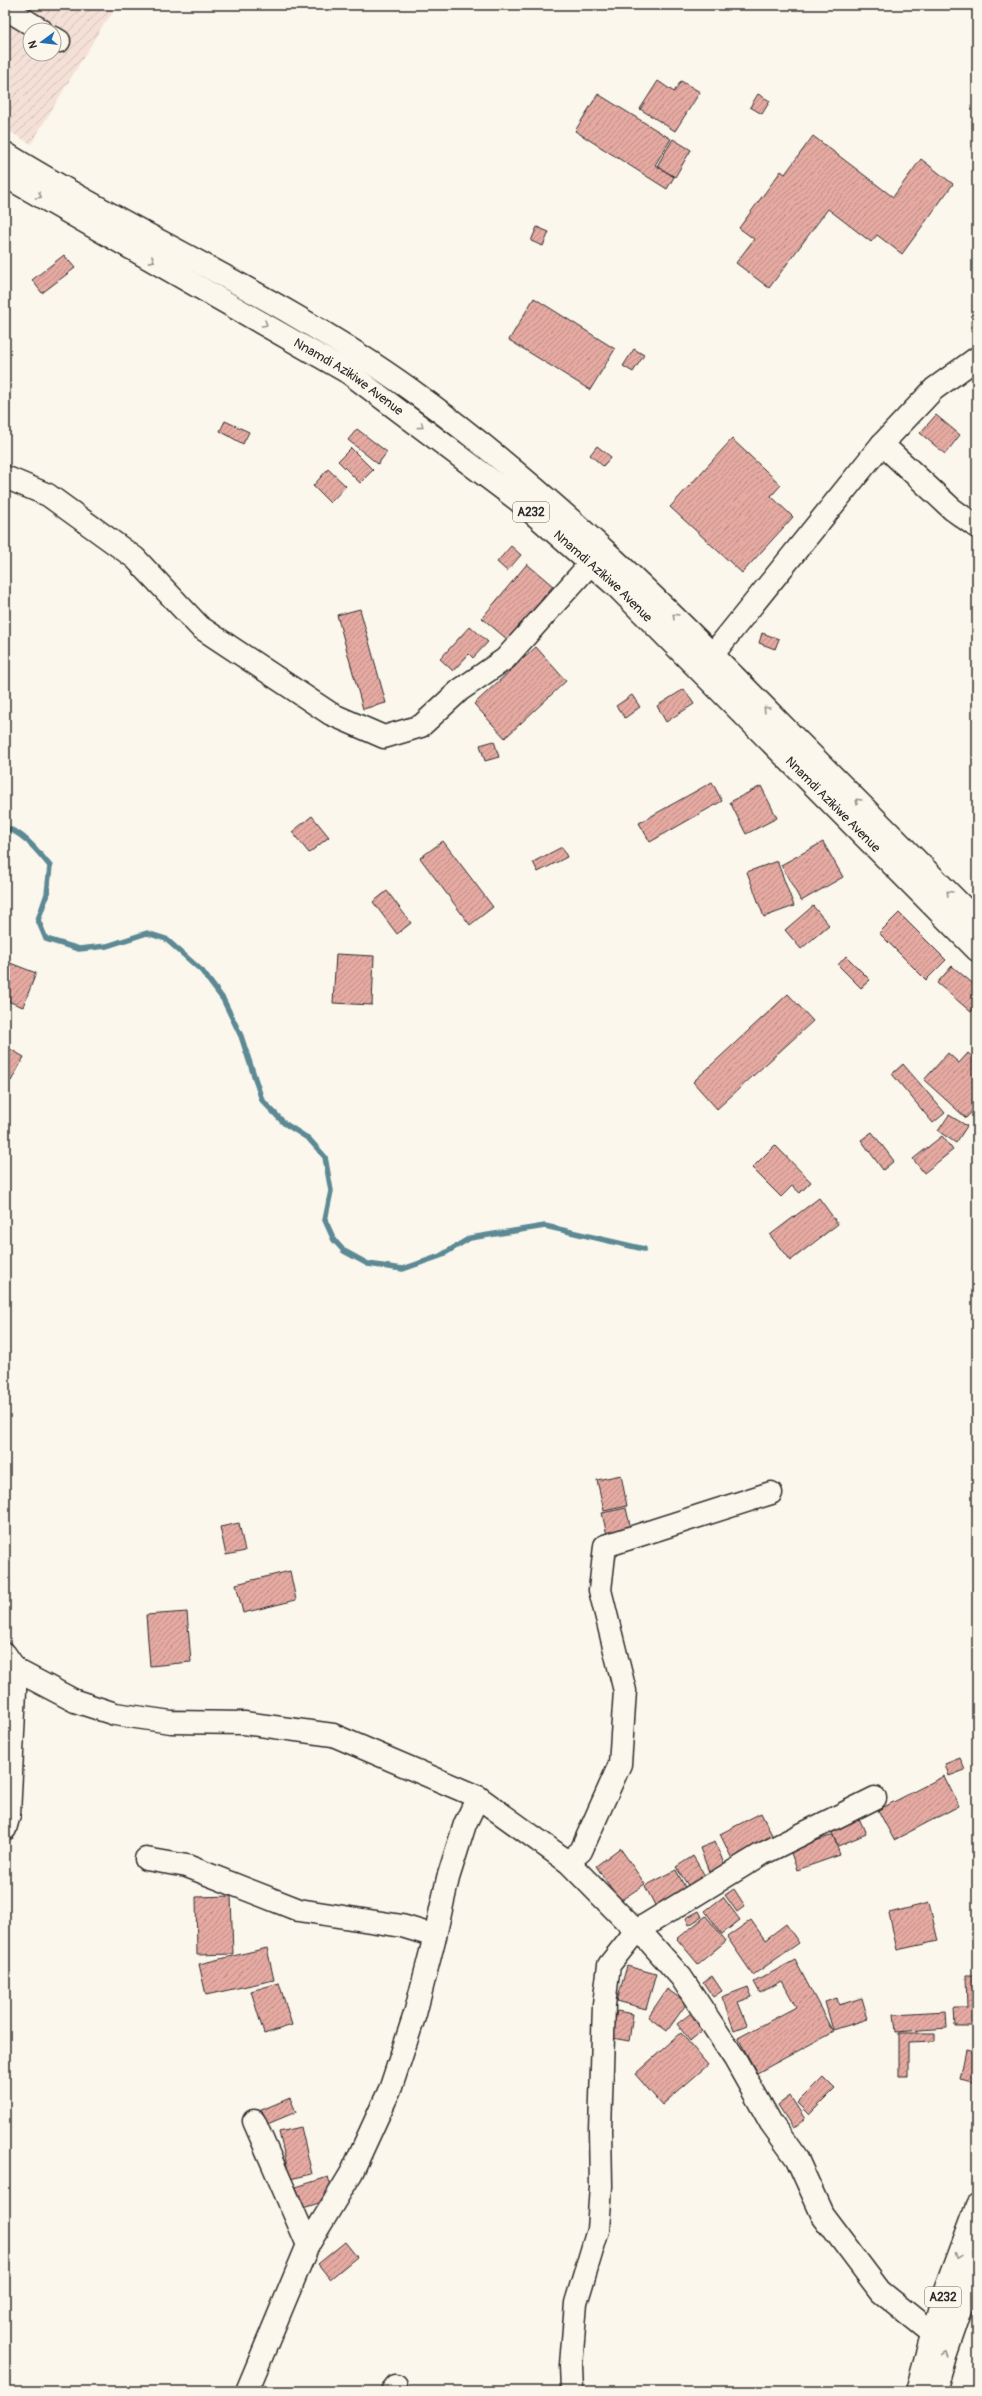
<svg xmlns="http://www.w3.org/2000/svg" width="982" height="2396" font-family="Pangolin,sans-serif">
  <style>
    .industrial { fill: url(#industrial-furrows); fill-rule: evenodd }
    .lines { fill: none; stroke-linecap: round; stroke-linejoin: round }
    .stream { stroke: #5b8994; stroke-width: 5.5 }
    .building { fill: url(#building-hatch); stroke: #2b2b2b }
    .minor-casing { stroke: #2b2b2b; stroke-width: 25 }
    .major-casing { stroke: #2b2b2b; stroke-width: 25 }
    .minor { stroke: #fbf7ec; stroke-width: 22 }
    .major { stroke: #fbf7ec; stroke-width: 22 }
    .oneway { stroke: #93918c }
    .labels { text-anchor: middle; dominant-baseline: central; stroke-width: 3; stroke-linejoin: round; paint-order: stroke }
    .shield { fill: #fbf7ec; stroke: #696865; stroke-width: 1 }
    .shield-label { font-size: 12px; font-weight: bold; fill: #2b2b2b }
    .street-label { font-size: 13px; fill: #2b2b2b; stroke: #fbf7ec }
  </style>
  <defs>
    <pattern id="industrial-furrows" width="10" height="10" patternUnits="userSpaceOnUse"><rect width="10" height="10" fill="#f4e0d6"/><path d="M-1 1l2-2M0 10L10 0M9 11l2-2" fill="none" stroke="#d1c0b8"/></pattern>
    <pattern id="building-hatch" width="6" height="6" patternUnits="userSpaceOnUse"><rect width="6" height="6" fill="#e5aaa2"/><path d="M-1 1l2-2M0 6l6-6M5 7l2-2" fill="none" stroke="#ba8b84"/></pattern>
  </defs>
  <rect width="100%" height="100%" fill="#fbf7ec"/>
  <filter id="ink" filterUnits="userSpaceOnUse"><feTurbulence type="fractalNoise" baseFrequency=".025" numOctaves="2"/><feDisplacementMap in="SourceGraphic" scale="8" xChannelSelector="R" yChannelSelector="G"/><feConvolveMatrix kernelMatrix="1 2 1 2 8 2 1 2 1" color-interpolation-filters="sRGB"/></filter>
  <g filter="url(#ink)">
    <path class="industrial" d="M5 5H119L103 25 31 144 5 129ZM30 30H54V54H30Z"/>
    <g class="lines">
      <path class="stream" d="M5 828C24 832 39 853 50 866L47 894 38 920 46 939 79 949 107 946 147 933 166 939 202 971 223 999 241 1036 262 1100 284 1123 309 1139 325 1157 331 1191 325 1220 334 1240 344 1251 368 1264 403 1269 440 1256 470 1238 545 1226 644 1249"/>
    </g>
    <g class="building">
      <path d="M658 81 674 92 681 81 700 92 675 131 640 109Z"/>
      <path d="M598 94 671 139 655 165 674 177 667 189 575 131Z"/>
      <path d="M758 94 770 101 762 114 750 107Z"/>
      <path d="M813 136 893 197 921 159 953 184 902 254 877 235 871 242 828 209 769 288 736 263 754 239 739 228 781 171 785 174Z"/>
      <path d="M673 139 691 150 675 177 657 166Z"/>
      <path d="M537 227 549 232 543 246 531 241Z"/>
      <path d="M64 255 75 268 42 293 32 280Z"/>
      <path d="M534 298 615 349 590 390 509 340Z"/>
      <path d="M634 349 644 355 633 372 623 366Z"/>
      <path d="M936 415 960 435 945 454 920 433Z"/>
      <path d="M225 421 249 432 243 444 220 431Z"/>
      <path d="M357 429 387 452 378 464 348 440Z"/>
      <path d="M732 439 781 485 771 496 793 517 742 573 670 507Z"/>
      <path d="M597 446 611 457 603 466 590 455Z"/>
      <path d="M351 448 373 470 360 483 338 461Z"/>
      <path d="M328 469 346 486 330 503 313 486Z"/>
      <path d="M511 546 521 555 507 571 497 562Z"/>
      <path d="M527 564 553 586 508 640 482 618Z"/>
      <path d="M360 609 386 703 363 709 337 615Z"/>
      <path d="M470 626 488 642 473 658 469 654 453 671 440 659Z"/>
      <path d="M762 633 779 639 775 649 759 643Z"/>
      <path d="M536 647 566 681 505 738 474 704Z"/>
      <path d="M684 689 694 704 666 722 657 706Z"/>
      <path d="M632 695 640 707 625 718 616 706Z"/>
      <path d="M494 741 499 757 485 761 480 745Z"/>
      <path d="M712 782 722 801 650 842 639 823Z"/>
      <path d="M761 786 777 818 746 834 730 802Z"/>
      <path d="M312 816 329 837 309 853 292 832Z"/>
      <path d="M443 841 493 907 470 925 420 858Z"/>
      <path d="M823 842 843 877 801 901 781 865Z"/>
      <path d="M562 847 567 857 538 872 533 862Z"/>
      <path d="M777 861 794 906 764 917 747 872Z"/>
      <path d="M387 891 411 923 397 934 373 902Z"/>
      <path d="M813 906 829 925 801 949 785 930Z"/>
      <path d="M899 913 946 960 926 980 879 933Z"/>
      <path d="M336 954 374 956 372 1005 333 1003Z"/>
      <path d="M846 956 870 980 861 988 838 965Z"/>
      <path d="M5 961 36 973 23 1007 5 1000Z"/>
      <path d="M952 966 977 987V1004L971 1012 937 983Z"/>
      <path d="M788 994 813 1021 717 1109 693 1082Z"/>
      <path d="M5 1046 24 1057 11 1081 5 1077Z"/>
      <path d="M948 1053 959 1063 968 1053 977 1061 975 1072 977 1074V1106L966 1118 924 1080Z"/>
      <path d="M903 1064 945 1113 933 1123 892 1074Z"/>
      <path d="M949 1115 967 1126 956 1143 938 1131Z"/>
      <path d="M872 1132 894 1161 883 1170 861 1140Z"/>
      <path d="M942 1136 953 1150 924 1173 913 1159Z"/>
      <path d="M775 1145 811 1182 800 1193 792 1186 781 1197 752 1168Z"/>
      <path d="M819 1198 838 1224 790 1261 770 1235Z"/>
      <path d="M621 1475 627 1506 604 1511 597 1480Z"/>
      <path d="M626 1508 631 1530 607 1535 602 1513Z"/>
      <path d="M239 1523 245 1551 226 1555 220 1527Z"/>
      <path d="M290 1571 296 1600 243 1613 236 1584Z"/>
      <path d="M187 1612 191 1662 150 1666 146 1615Z"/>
      <path d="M960 1758 965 1770 949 1776 945 1764Z"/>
      <path d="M944 1776 959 1806 894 1840 878 1810Z"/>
      <path d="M761 1813 773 1837 732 1859 720 1834Z"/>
      <path d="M859 1818 866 1834 838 1846 831 1831Z"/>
      <path d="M833 1835 840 1855 797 1870 790 1850Z"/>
      <path d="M715 1842 725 1866 709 1872 700 1848Z"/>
      <path d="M620 1848 645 1884 620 1901 596 1866Z"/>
      <path d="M693 1856 707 1879 691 1890 676 1867Z"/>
      <path d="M676 1870 689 1895 658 1911 645 1886Z"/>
      <path d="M734 1889 745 1906 737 1912 725 1895Z"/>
      <path d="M231 1896 233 1954 197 1955 196 1897Z"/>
      <path d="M723 1897 740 1920 722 1934 705 1911Z"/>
      <path d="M929 1903 938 1941 897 1950 889 1913Z"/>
      <path d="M699 1911 702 1917 689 1925 686 1918Z"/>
      <path d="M706 1916 726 1941 698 1964 677 1939Z"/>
      <path d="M751 1920 765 1940 786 1924 799 1943 753 1975 727 1937Z"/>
      <path d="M267 1948 274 1980 206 1995 199 1964Z"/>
      <path d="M795 1960 833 2032 757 2073 738 2038 796 2007 782 1981 760 1993 754 1982Z"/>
      <path d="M627 1966 656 1974 646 2009 617 2001Z"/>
      <path d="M966 1975H977V2026H955L954 2008H967Z"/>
      <path d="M712 1976 722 1991 713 1997 703 1982Z"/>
      <path d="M279 1983 292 2025 264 2034 251 1991Z"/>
      <path d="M748 1987 752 1997 738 2002 747 2025 734 2030 722 1997Z"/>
      <path d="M667 1989 687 2003 667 2031 648 2017Z"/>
      <path d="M837 1998 839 2005 862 1998 868 2019 833 2030 825 2002Z"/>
      <path d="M617 2011 633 2014 629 2041 612 2038Z"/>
      <path d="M946 2011 947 2028 896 2032 894 2014Z"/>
      <path d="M691 2013 704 2029 690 2041 677 2024Z"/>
      <path d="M681 2033 708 2065 662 2105 635 2074Z"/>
      <path d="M899 2033H935V2041L908 2042V2076H899Z"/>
      <path d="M966 2050 977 2053V2083L960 2079Z"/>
      <path d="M823 2077 835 2089 809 2115 797 2103Z"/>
      <path d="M790 2096 805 2119 793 2128 778 2105Z"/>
      <path d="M290 2098 296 2112 265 2125 259 2111Z"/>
      <path d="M301 2127 312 2174 290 2179 279 2132Z"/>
      <path d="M328 2177 335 2198 303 2208 296 2187Z"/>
      <path d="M345 2242 357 2257 330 2279 318 2264Z"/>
    </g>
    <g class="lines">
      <g class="minor-casing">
        <g id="minor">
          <path d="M5 8 41 30"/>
          <path d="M54 38 59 41"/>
          <path d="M882 444 952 509 977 527"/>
          <path d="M5 477 48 495 135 558 200 627 331 714 384 737 421 726 460 690 505 659 591 563"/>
          <path d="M713 654 882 444 934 389 977 358"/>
          <path d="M5 1654 16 1670 9 1815 5 1829"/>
          <path d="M16 1670 75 1701 115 1714 171 1722 244 1723 333 1735 478 1797 568 1862 636 1931 648 1940 681 1977 735 2059 771 2123 797 2159 822 2214 880 2291 932 2333"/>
          <path d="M146 1859 187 1866 299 1910 402 1926 435 1936"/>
          <path d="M568 1862 581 1851 620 1764 625 1691 600 1590 605 1546 771 1493"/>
          <path d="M254 2121 308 2245"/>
          <path d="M247 2391 308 2245 352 2172 391 2087 415 2014 435 1936 448 1878 465 1824 478 1797"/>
          <path d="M392 2391 396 2386"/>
          <path d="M572 2391 571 2365 576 2303 598 2230 601 2186 600 2130 604 2005 609 1965 636 1931 762 1854 875 1798"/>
        </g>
      </g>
      <g class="major-casing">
        <g id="major">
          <path d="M5 153C138 236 283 298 411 390 549 490 668 608 787 730 850 794 914 857 977 921"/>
          <path id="s1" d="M5 176 349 373 519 501 617 587 977 950"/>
          <path d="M917 2391 941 2303 977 2206"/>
          <path d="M935 2391 945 2356 977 2263"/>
        </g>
      </g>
      <use href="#minor" class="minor"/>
      <use href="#major" class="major"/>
    </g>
    <defs><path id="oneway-chevron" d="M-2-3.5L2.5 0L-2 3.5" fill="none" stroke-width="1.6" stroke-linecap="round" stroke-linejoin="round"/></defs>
    <g class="oneway">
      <use href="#oneway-chevron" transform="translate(39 196) rotate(30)"/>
      <use href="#oneway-chevron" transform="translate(152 260) rotate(29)"/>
      <use href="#oneway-chevron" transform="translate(265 324) rotate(30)"/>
      <use href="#oneway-chevron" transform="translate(421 426) rotate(37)"/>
      <use href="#oneway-chevron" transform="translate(675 616) rotate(-135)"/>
      <use href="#oneway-chevron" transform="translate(766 709) rotate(-134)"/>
      <use href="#oneway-chevron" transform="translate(858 801) rotate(-135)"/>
      <use href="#oneway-chevron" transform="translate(949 893) rotate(-135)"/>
      <use href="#oneway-chevron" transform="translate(958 2256) rotate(111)"/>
      <use href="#oneway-chevron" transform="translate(946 2353) rotate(-73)"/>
    </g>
  </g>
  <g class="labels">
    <g class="shield">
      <rect x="513" y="502" width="36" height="20" rx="3"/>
      <rect x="925" y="2287" width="36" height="20" rx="3"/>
    </g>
    <g class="shield-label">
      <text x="531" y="512">A232</text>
      <text x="943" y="2297">A232</text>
    </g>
    <g class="street-label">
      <text stroke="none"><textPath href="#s1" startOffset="398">Nnamdi Azikiwe Avenue</textPath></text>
      <text stroke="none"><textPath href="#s1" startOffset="722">Nnamdi Azikiwe Avenue</textPath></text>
      <text stroke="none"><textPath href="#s1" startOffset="1046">Nnamdi Azikiwe Avenue</textPath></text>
    </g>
  </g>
  <rect width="982" height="2396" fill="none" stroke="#fbf7ec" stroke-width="20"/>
  <rect x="10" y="10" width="962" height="2376" fill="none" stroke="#2b2b2b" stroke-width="1.5" filter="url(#ink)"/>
  <g transform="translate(42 42) rotate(255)"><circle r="19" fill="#fbf7ec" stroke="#a8a59f"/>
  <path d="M0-3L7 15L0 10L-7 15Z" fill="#1f6fb2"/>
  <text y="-6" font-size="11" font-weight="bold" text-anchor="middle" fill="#2b2b2b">N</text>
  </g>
</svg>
